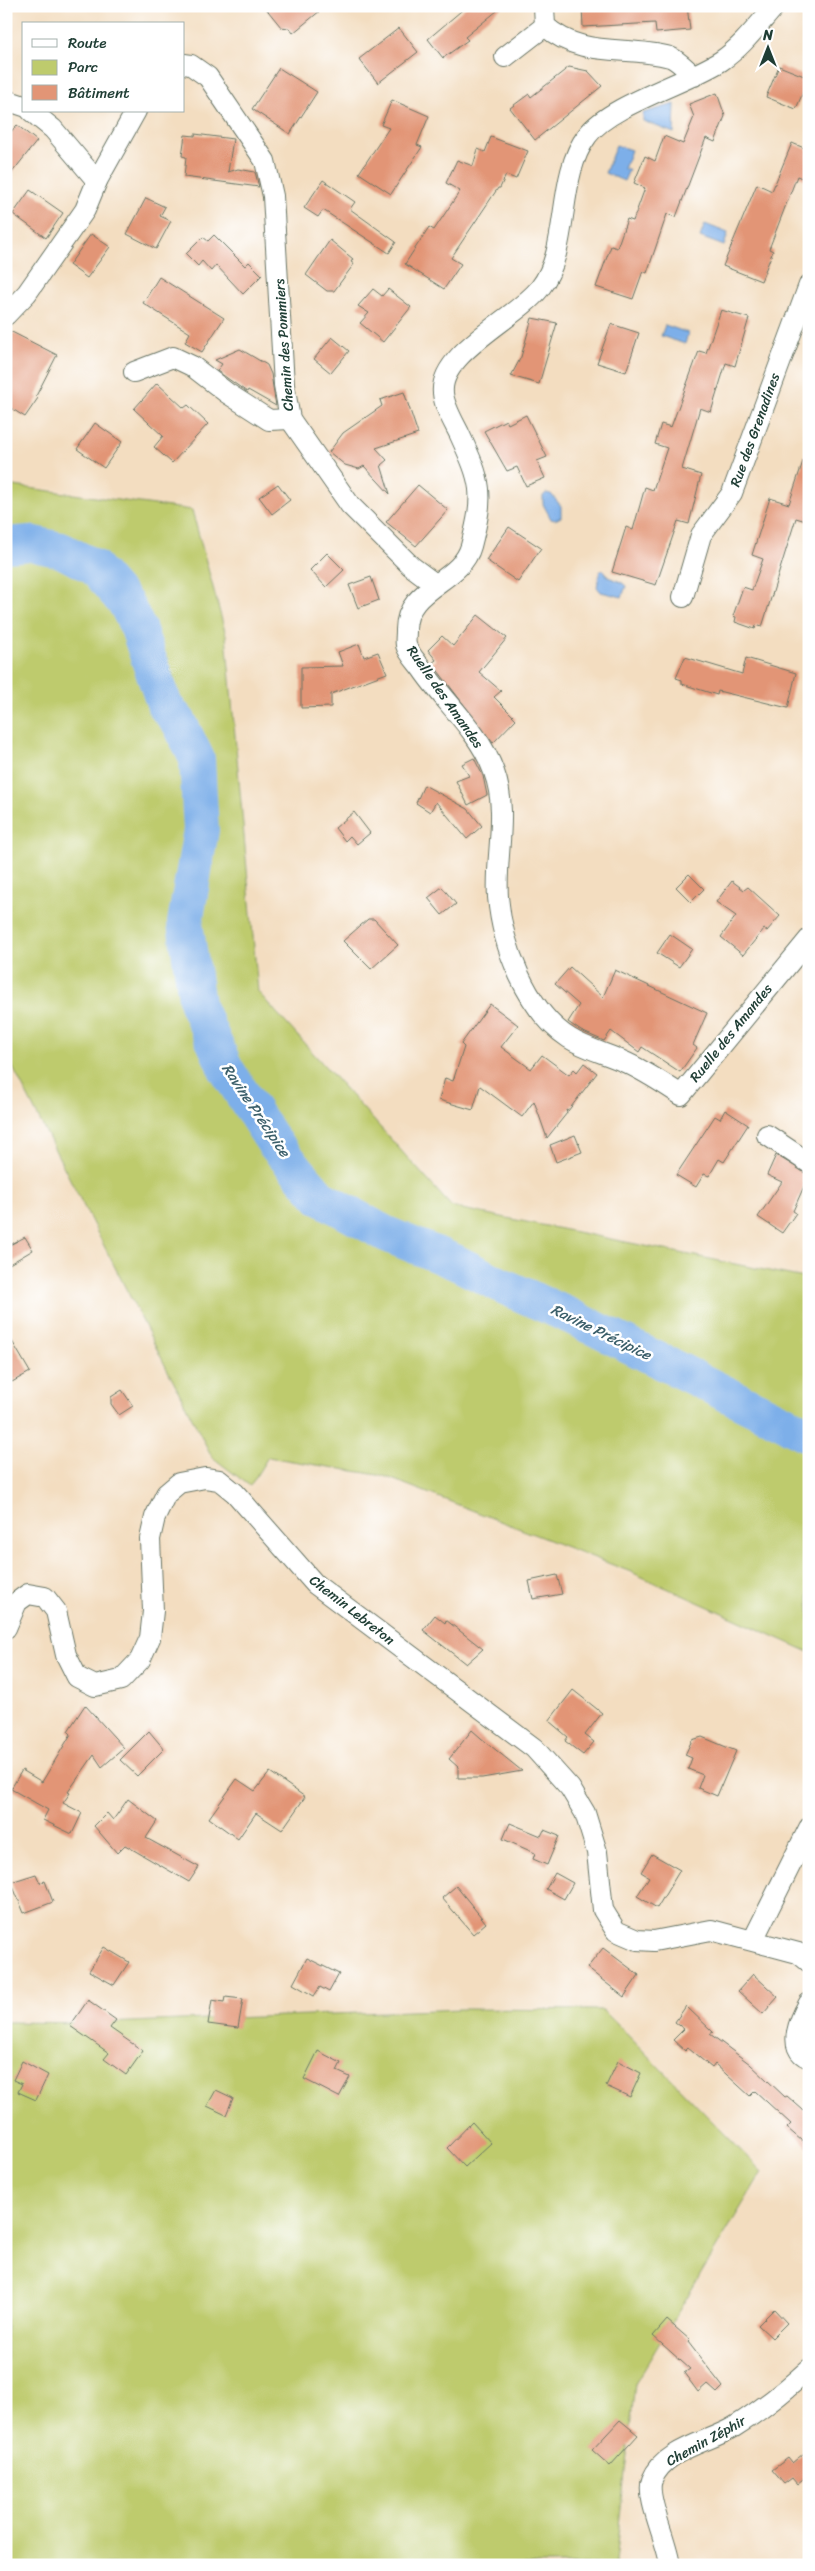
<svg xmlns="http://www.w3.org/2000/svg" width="815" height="2571" font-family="Sriracha,sans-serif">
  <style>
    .green { fill: #becb6d; stroke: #6e8450 }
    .water { fill: #7dafe9; stroke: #4e768e }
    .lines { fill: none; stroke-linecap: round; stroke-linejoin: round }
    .river { stroke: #7dafe9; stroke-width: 36 }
    .building { fill: #e29576 }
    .minor-casing { stroke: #697565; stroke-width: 22 }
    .minor { stroke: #fff; stroke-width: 20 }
    .labels { text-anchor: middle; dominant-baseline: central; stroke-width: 5; stroke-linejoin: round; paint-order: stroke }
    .street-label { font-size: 14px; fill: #1f3d34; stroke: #fff }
    .water-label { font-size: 15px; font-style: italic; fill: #3b5f6a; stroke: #fff }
  </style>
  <rect width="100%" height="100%" fill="#fff"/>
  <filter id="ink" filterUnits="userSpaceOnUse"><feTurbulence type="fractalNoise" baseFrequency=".02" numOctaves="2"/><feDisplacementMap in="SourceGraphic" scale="10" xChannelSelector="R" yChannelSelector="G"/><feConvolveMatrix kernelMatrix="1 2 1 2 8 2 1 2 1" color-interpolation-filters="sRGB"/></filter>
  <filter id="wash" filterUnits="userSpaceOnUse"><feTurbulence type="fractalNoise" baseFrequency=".0096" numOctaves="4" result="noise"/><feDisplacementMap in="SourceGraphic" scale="20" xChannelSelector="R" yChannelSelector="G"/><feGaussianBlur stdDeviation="1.12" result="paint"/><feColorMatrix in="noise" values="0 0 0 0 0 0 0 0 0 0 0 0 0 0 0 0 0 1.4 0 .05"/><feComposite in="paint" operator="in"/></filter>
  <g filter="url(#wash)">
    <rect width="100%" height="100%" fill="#f3ddc0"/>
    <g class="green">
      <path d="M6 485 192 510 226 635 258 992 452 1207 809 1279V1652L631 1572 384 1476 268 1457 250 1486 212 1457 6 1054Z"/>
      <path d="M461 2009 603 2010 762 2172 635 2384 615 2562 617 2565H6V2022L105 2023Z"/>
    </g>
    <g class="water">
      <path d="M675 104 674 133 643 121V113Z"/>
      <path d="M616 145 631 150 624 169 629 170 624 181 605 173Z"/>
      <path d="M705 224 728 233 724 246 700 237Z"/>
      <path d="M665 325 688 333 685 344 661 336Z"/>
      <path d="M546 493 551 494 561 506V517L555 520 551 519 543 504V496Z"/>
      <path d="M604 570 608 577 621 582 626 586 622 597 601 592 597 587 600 571Z"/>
    </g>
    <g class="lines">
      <path class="river" d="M6 545 30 543 61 550 94 567 126 604 138 628 165 706 179 722 197 759 201 830 185 923 197 1004 226 1069 274 1143 321 1198 386 1234 455 1262 503 1286 570 1316 809 1435"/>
    </g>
    <g id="blocks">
      <g class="building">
        <path d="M264 6H326L293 33 289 28 281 27Z"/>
        <path d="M467 6H503L465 37 468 40 443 58 428 39Z"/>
        <path d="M582 6H687L690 30 656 33 655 23 583 27Z"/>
        <path d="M399 28 418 52 378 83 359 59Z"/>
        <path d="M779 66 809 78 796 109 766 97Z"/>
        <path d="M569 67 588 71 602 86 535 140 510 108 529 94 531 97Z"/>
        <path d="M279 68 317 92 290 134 252 109Z"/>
        <path d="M717 93 725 116 715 142 706 138 676 217 667 214 647 273 643 271 633 299 596 287 611 246 617 248 627 219 633 221 645 188 634 183 645 156 655 161 664 136 683 144 694 117 689 104Z"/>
        <path d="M392 100 429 116 417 145 422 147 391 194 359 173 389 128 381 125Z"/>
        <path d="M17 125 37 141 6 180V137Z"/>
        <path d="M195 134 233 139 228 172 238 169 255 172 259 187 184 177 186 157 182 156 185 135 195 136Z"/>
        <path d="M491 137 528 151 516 179 506 175 500 188H498L451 258 461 264 444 289 405 264 429 227 434 230 460 191 446 183 457 160 473 166 478 149 485 152Z"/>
        <path d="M792 143 809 150V181L797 176 769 249 773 251 761 281 723 266 757 184 772 191Z"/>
        <path d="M323 180 355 202 350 209 396 242 389 253 323 210 318 217 304 208Z"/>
        <path d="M30 190 63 213 46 238 13 214Z"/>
        <path d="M146 198 165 207 160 216 171 221 156 249 127 234Z"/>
        <path d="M91 234 110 247 87 278 69 265Z"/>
        <path d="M214 235 245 266 249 262 262 275 243 294 216 265 211 271 202 261 198 266 186 254 203 237 208 241Z"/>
        <path d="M330 240 353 259 351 262 354 264 334 291H327L306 275Z"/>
        <path d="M159 277 224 318 202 352 185 342 190 333 143 303Z"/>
        <path d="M373 289 382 296 388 289 411 307 383 342 360 323 369 313 358 306Z"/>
        <path d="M721 310 749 318 735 366 726 363 711 412 700 408 682 469 701 475 689 524 678 521 656 585 612 572 626 527 633 530 645 487 653 490 667 448 655 444 661 424 671 427 699 351 706 353Z"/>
        <path d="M532 318 557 323 539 384 511 376 521 357Z"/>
        <path d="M611 324 639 333 626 372 597 363Z"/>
        <path d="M6 329 57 355 36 396 38 398 25 417 6 405Z"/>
        <path d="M332 337 349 351 331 373 314 359Z"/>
        <path d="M240 349 267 365 271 374 276 406 248 390 247 392 217 371 222 364 215 360Z"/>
        <path d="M157 383 184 408 188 405 208 424 172 463 154 447 163 436 134 409Z"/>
        <path d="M404 392 418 434 376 448 387 460 381 465 390 494 364 466 359 469 345 465 329 452 343 433 382 406 380 400Z"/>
        <path d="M526 415 547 457 537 461 545 478 526 486 517 467 507 471 484 431 506 420 508 424Z"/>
        <path d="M95 423 122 442 104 468 77 449Z"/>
        <path d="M806 452 809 453V522L796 518 762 627 756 625 755 629 735 622 736 617 733 616 743 587 752 590 763 559 752 555 770 498 789 504Z"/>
        <path d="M278 484 290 500 272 514 259 497Z"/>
        <path d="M418 485 448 510 416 546 386 522Z"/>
        <path d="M509 527 541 548 518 582 486 560Z"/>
        <path d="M327 553 344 570 326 587 310 570Z"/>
        <path d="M371 577 379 600 358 608 349 585Z"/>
        <path d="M478 615 507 638 479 672 501 691 494 697 516 719 493 743 432 663 436 660 428 650 442 636 453 646Z"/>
        <path d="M359 644 364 657 378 652 387 673 331 694V707L301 708V667L343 666 338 652Z"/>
        <path d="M685 657 742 674 746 658 796 673 788 708 718 691 717 695 682 684V680L676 678Z"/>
        <path d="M474 758 483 776 487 795 468 805 456 781 469 776 462 764Z"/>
        <path d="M424 785 468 809 482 826 467 839 436 802 430 812 416 803Z"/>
        <path d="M354 812 370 833 357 844 350 836 345 841 335 828Z"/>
        <path d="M689 874 704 889 691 902 676 887Z"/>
        <path d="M732 881 744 890 748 887 780 916 767 931 764 929 743 955 721 937 736 916 716 902Z"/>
        <path d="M442 887 456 904 442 915 428 898Z"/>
        <path d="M368 919H374L398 945 371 969 343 941Z"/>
        <path d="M670 934 692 949 679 967 657 953Z"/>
        <path d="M570 967 603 997 615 970 707 1013 693 1045 697 1048 680 1072 642 1047 639 1052 611 1031 604 1041 581 1031 568 1022 579 1005 555 984Z"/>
        <path d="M490 1004 518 1025 501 1047 531 1069 542 1055 569 1075 574 1069 577 1072 584 1063 597 1073 568 1111 566 1110 567 1113 547 1138 534 1101 522 1117 480 1086 473 1110 439 1100 445 1078 453 1081 464 1047 461 1044Z"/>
        <path d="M725 1110 748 1125 724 1162 719 1159 709 1176 704 1174 696 1187 676 1175 715 1116 720 1119Z"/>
        <path d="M575 1135 582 1152 556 1162 550 1145Z"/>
        <path d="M776 1155 809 1175 793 1211 796 1213 782 1233 758 1217 782 1182 767 1175Z"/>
        <path d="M25 1237 33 1250 6 1266V1247Z"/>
        <path d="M6 1331 30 1372 12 1382 6 1373Z"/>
        <path d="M122 1390 133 1406 119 1415 111 1404V1397Z"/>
        <path d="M557 1575 562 1594 533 1599 529 1581Z"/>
        <path d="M435 1615 445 1623 446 1620 483 1649 466 1664 423 1630Z"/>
        <path d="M573 1690 602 1713 585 1735 594 1742 583 1755 565 1741 568 1737 549 1721Z"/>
        <path d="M85 1705 124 1748 102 1767 94 1755 68 1792 70 1793 63 1803 82 1813 72 1834 43 1820 48 1810 11 1789 22 1770 42 1782 71 1734 68 1731Z"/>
        <path d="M472 1730 481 1738 522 1771 482 1778H458V1767L449 1759Z"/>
        <path d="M149 1731 164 1749 137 1776 120 1760Z"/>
        <path d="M702 1737 736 1751 717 1796 698 1788 703 1775 688 1769 692 1758 685 1755 692 1740Z"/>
        <path d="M270 1772 305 1797 282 1830 256 1813 238 1839 209 1818 237 1779 255 1791Z"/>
        <path d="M128 1799 157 1821 146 1838 199 1867 189 1882 125 1845 117 1853 94 1826 107 1813 113 1820Z"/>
        <path d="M510 1823 541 1836 544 1830 559 1836 547 1865 533 1859 535 1853 503 1839Z"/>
        <path d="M652 1854 680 1870 657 1908 637 1896 649 1877 641 1872Z"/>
        <path d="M555 1873 573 1883 564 1899 546 1889Z"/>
        <path d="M36 1874 40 1883 45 1881 53 1902 24 1913 11 1882Z"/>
        <path d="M456 1886 486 1923 473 1934 442 1898Z"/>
        <path d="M104 1947 129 1962 114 1985 89 1971Z"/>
        <path d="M603 1948 639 1975 624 1997 587 1968Z"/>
        <path d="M307 1958 339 1974 329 1992 320 1987 314 1996 293 1984Z"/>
        <path d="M753 1974 778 1997 763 2014 738 1991Z"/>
        <path d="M225 1997 243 1999 238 2028 208 2024 212 2000 224 2002Z"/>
        <path d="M88 2000 116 2020 110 2028 143 2051 126 2075 104 2059 109 2053 70 2026Z"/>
        <path d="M686 2006 713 2032 710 2034 750 2064 785 2097 787 2096 803 2110 809 2104V2147L787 2128 791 2124 755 2091 750 2096 715 2064 712 2068 688 2048 685 2051 673 2040 684 2029 675 2022Z"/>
        <path d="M318 2051 341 2063 337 2071 350 2077 339 2097 304 2079Z"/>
        <path d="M22 2061 48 2075 36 2100 18 2092 22 2084 13 2080Z"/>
        <path d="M618 2061 641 2073 630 2097 606 2086Z"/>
        <path d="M216 2090 233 2098 226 2115 207 2106Z"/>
        <path d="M472 2122 491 2143 465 2167 447 2148Z"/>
        <path d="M774 2309 787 2323 772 2338 758 2325Z"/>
        <path d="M667 2320 690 2340 688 2342 723 2387 717 2393 707 2384 698 2392 684 2373 690 2369 653 2336Z"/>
        <path d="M620 2420 638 2435 610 2466 592 2450Z"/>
        <path d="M809 2449V2474L797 2484 792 2478 784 2484 772 2470 788 2458 792 2463Z"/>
      </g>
    </g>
  </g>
  <g filter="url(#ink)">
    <use href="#blocks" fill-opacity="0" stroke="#697565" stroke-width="1"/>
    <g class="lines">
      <g class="minor-casing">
        <g id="minor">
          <path d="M544 6 545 26C582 59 626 45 670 57 678 60 687 70 694 76"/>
          <path d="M775 6C758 25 742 47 721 61 685 84 609 105 587 136 556 177 571 249 540 288 517 318 439 353 443 393 444 406 453 421 459 433 482 483 485 492 471 546 461 583 405 587 406 631 406 636 405 641 406 645 408 653 417 662 422 669 445 703 480 732 494 772 509 812 495 856 498 897 502 945 527 1011 569 1038 586 1049 608 1054 627 1063 646 1072 663 1083 681 1095L809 939"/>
          <path d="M505 57 545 26"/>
          <path d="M184 64 191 65 208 77 265 161 273 196 284 385 290 419 350 505 411 566 435 584"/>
          <path d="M6 100 24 106"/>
          <path d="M31 111 53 129 97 181"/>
          <path d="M6 315 27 293 85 210 97 181 136 111"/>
          <path d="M134 372 173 357 192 366 227 393 269 420 290 419"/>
          <path d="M683 597 701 535 732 493 809 285"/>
          <path d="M767 1135 809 1163"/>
          <path d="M6 1628 17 1602 28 1594 45 1597 56 1611 66 1655 77 1677 95 1686 121 1680 140 1660 150 1638 153 1611 150 1539 155 1517 166 1494 179 1483 205 1478 219 1480 235 1493 315 1584 534 1748 570 1788 585 1813 597 1852 603 1910 616 1931 637 1940 654 1941 711 1930 798 1953 809 1962"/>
          <path d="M753 1940 809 1828"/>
          <path d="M809 2003C801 2017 785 2049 809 2058"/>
          <path d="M670 2565C668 2543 645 2497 652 2480 664 2449 709 2442 734 2427 762 2410 785 2391 809 2369"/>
        </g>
      </g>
      <use href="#minor" class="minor"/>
    </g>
  </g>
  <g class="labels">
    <g class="street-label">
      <text transform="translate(284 345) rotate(-94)">Chemin des Pommiers</text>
      <text transform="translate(755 430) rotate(-70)">Rue des Grenadines</text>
      <text transform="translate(445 697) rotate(55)">Ruelle des Amandes</text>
      <text transform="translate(731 1033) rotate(-51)">Ruelle des Amandes</text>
      <text transform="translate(352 1610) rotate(38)">Chemin Lebreton</text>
      <text transform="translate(706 2441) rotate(-29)">Chemin Zéphir</text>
    </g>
    <g class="water-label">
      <text transform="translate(256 1110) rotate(56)">Ravine Précipice</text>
      <text transform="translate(601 1332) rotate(26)">Ravine Précipice</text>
    </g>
  </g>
  <rect width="815" height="2571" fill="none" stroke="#fff" stroke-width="25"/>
  <rect x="22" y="22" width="162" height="90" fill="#ffffff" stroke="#a5b1ae"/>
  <rect x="32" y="39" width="25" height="8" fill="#ffffff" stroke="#a5b1ae"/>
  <text x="68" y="48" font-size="15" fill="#1f3d34">Route</text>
  <rect x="32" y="60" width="25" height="15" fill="#becb6d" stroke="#a5b1ae"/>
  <text x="68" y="72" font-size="15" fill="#1f3d34">Parc</text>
  <rect x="32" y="85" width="25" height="15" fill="#e29576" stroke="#a5b1ae"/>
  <text x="68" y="98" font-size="15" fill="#1f3d34">Bâtiment</text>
  <g transform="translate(768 48)" stroke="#ffffff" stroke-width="4" paint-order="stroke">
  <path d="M0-4L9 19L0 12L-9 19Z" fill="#1f3d34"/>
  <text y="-8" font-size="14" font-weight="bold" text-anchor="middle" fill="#1f3d34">N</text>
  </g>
</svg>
